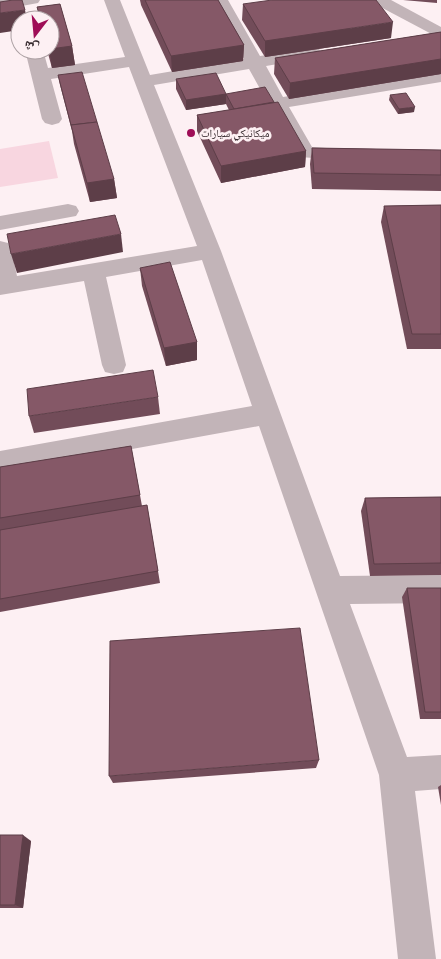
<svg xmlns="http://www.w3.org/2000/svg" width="441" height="959" font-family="Raleway,'Noto Naskh Arabic',sans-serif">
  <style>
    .green { fill: #f8d6e0 }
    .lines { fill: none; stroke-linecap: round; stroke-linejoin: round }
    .minor { fill: #c2b4b8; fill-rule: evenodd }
    .wall { fill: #724c59 }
    .shaded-wall { fill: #5d3e48 }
    .building { fill: #855867; stroke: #5d3e48 }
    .poi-dot { fill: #9f0d57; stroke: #fdf0f3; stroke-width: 2 }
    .labels { text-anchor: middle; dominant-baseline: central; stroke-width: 5; stroke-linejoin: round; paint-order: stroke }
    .far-poi-label { font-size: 11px; fill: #362a2e; stroke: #fdf0f3; text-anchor: start }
  </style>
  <rect width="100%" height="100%" fill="#fdf0f3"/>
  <path class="green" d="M49 141 58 178 0 187V149Z"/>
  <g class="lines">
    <g class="minor">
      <path d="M0 0H40L38 3 0 10Z"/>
      <path d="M104 0H120L150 75 244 59 212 0H228L260 56 313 48 319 49 322 53 319 57 266 66 283 97 441 72V82L289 107 312 147 355 150 358 154 355 158 348 160 298 157 267 104 268 103 249 69 154 85 221 251 340 576 441 575V603L350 604 407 757 441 755V789L415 791 436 959H398L379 775 259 426 0 473V451L252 406 202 260 106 277 126 365 123 372 114 374 105 372 102 365 84 281 0 295V241L8 243 11 248 17 276 197 246 129 67 51 79 62 119 59 123 52 125 45 123 42 119 25 50H43L48 68 125 57Z"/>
      <path d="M371 0H391L441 27V39L373 3Z"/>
      <path d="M68 204 76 206 79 211 76 216 0 230V216Z"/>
    </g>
  </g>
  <g class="wall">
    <path d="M140 0H218L244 45 243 61 172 72 141 5Z"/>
    <path d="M403 0H437V3Z"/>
    <path d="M60 4 72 46 75 65 52 68 47 50H50V20H40L37 7Z"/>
    <path d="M243 4 391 38 265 57 242 20Z"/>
    <path d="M441 32V74L289 99 274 74 275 58Z"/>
    <path d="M58 75 114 179 117 198 90 202 74 144 72 131 60 85Z"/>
    <path d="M176 79 226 94 274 102 306 151 305 167 221 183 197 131V115L229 110 226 104 186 110 176 89Z"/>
    <path d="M390 95 414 112 398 114 389 100Z"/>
    <path d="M312 148 441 150V191L312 189 310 164Z"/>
    <path d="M441 205V349H407L381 222 384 206Z"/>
    <path d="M140 268 197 342V360L166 366 142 286Z"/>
    <path d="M158 397 160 414 34 433 29 416Z"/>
    <path d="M131 446 142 506 147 505 160 583 0 612V467Z"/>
    <path d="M441 497V575L370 576 361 511 365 498Z"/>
    <path d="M407 588H441V719H420L402 597Z"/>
    <path d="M319 760 316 768 113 783 109 776Z"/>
    <path d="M441 785V805L438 787Z"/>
    <path d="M0 835 31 841 23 908H0Z"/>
  </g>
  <g class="shaded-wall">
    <path d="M25 10 27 20H20V30L0 33V13Z"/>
    <path d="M393 22 391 38 265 57V41Z"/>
    <path d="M244 45 243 61 172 72 171 56Z"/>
    <path d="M72 46 75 65 52 68 49 50H50V49Z"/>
    <path d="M441 59V74L289 99 290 83Z"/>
    <path d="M226 94V104L186 110V100Z"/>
    <path d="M415 107 414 112 398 114 399 109Z"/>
    <path d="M306 151 305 167 221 183V166Z"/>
    <path d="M114 179 117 198 90 202 87 183Z"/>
    <path d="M121 234 123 252 17 273 11 254Z"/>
    <path d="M197 342V360L166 366 164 348Z"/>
    <path d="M23 835 31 841 23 908 15 905Z"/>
  </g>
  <g class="building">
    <path d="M13 0H22L25 10 0 13V2Z"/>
    <path d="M145 0H218L244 45 171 56Z"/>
    <path d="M272 0H376L393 22 265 41 243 4Z"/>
    <path d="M60 4 72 46 50 49V20H41L37 7Z"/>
    <path d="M441 32V59L290 83 275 58Z"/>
    <path d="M82 72 97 122 71 125 58 75Z"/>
    <path d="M216 73 226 94 186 100 176 79Z"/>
    <path d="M265 87 274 102 234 109 226 94Z"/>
    <path d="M406 93 415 107 399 109 390 95Z"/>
    <path d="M278 102 306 151 221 166 197 115Z"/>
    <path d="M97 122 114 179 87 183 71 125Z"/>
    <path d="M312 148 441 150V175L314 173Z"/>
    <path d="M441 205V334H412L384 206Z"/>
    <path d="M115 215 121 234 11 254 7 234Z"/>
    <path d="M170 262 197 342 164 348 140 268Z"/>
    <path d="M153 370 158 397 29 416 27 389Z"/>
    <path d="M131 446 140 495 0 518V467Z"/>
    <path d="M441 497V563L374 564 365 498Z"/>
    <path d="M147 505 158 571 0 599V530Z"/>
    <path d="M407 588H441V712H425Z"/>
    <path d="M300 628 319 760 109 776 110 641Z"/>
    <path d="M0 835H23L15 905H0Z"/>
  </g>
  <circle class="poi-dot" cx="191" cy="133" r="5"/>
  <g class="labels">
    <g class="far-poi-label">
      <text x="201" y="133">ميكانيكي سيارات</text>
    </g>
  </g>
  <g transform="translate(35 35) rotate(196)"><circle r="24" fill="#fdf0f3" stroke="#ada1a4"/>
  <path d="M0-4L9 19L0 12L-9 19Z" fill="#9f0d57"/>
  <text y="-8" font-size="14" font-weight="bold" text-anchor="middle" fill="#362a2e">ش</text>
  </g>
</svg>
